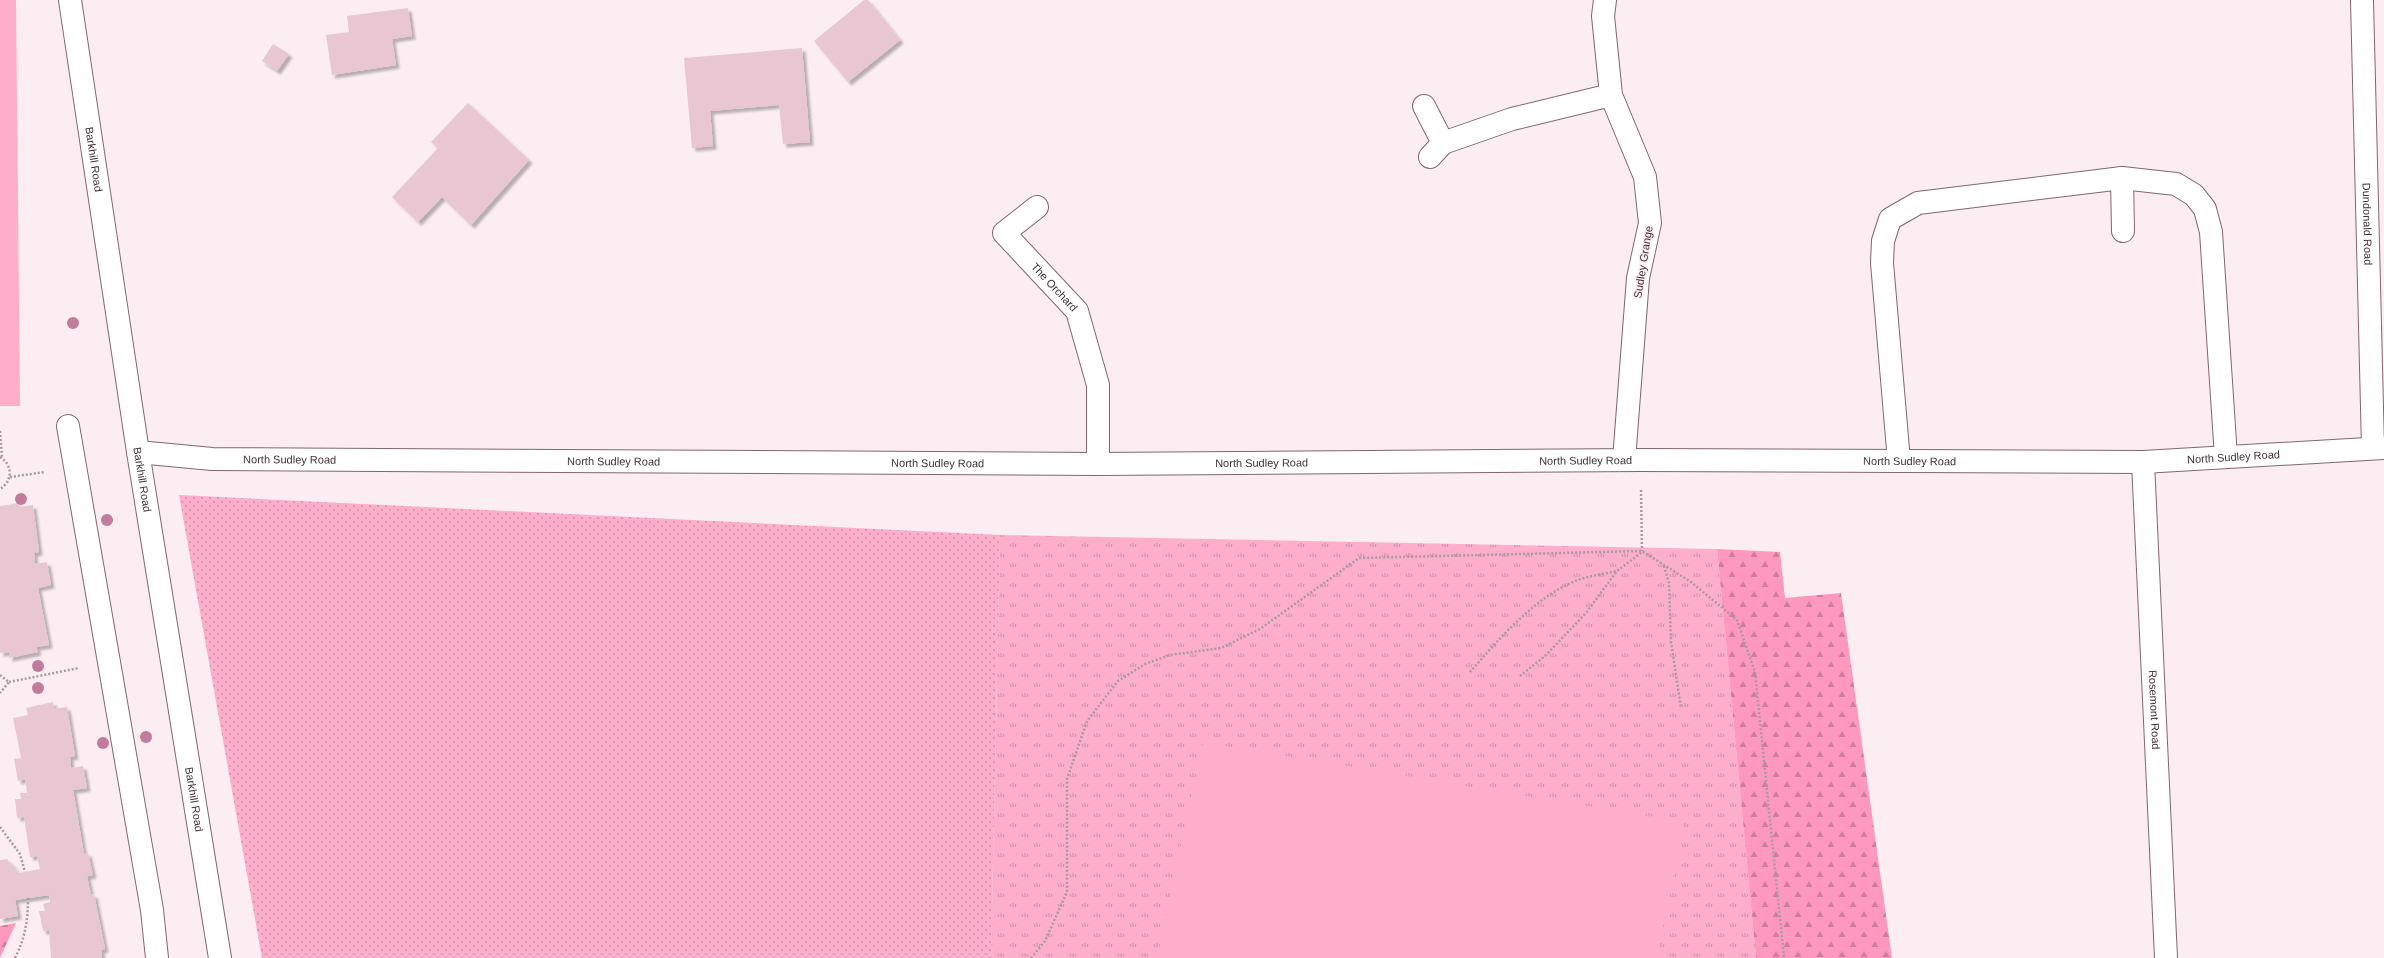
<svg xmlns="http://www.w3.org/2000/svg" width="2384" height="958" font-family="Arial,sans-serif">
  <style>
    .grass { fill: url(#grass-tufts) }
    .forest { fill: url(#forest-firs) }
    .garden { fill: url(#garden-dots) }
    .pitch { fill: #fdaeca }
    .building { fill: #e8c7d2; filter: url(#shadow) }
    .lines { fill: none; stroke-linecap: round; stroke-linejoin: round }
    .minor-casing { stroke: #82666f; stroke-width: 24 }
    .path { stroke: #a89b9f; stroke-width: 2.5; stroke-dasharray: 2 2; stroke-linecap: butt }
    .minor { stroke: #fff; stroke-width: 22 }
    .tree { fill: #c17b9c }
    .labels { text-anchor: middle; dominant-baseline: central; stroke-width: 3.5; stroke-linejoin: round; paint-order: stroke }
    .street-label { font-size: 11px; fill: #3f3236; stroke: #fbedf1 }
  </style>
  <defs>
    <pattern id="grass-tufts" width="24" height="20" patternUnits="userSpaceOnUse"><rect width="24" height="20" fill="#fdaeca"/><path d="M3 7l-1-3M5 7V3M7 7l1-3M15 17l-1-3M17 17v-4M19 17l1-3" fill="none" stroke="#ce8ea5"/></pattern>
    <pattern id="forest-firs" width="22" height="20" patternUnits="userSpaceOnUse"><rect width="22" height="20" fill="#fe98bf"/><path d="M5 1l3.5 6h-7zM16 11l3.5 6h-7z" fill="#cf7d9c"/></pattern>
    <pattern id="garden-dots" width="8" height="8" patternUnits="userSpaceOnUse"><rect width="8" height="8" fill="#fdaeca"/><path d="M2 2h.1M6 6h.1" fill="none" stroke="#ce8ea5" stroke-width="1.8" stroke-linecap="round"/></pattern>
    <filter id="shadow"><feDropShadow dx="3.5" dy="3.5" stdDeviation="1" flood-color="#0004"/></filter>
  </defs>
  <rect width="100%" height="100%" fill="#fbedf1"/>
  <path class="grass" d="M1000 535 1717 549 1756 958H991Z"/>
  <g class="forest">
    <path d="M1717 549 1780 552 1785 598 1841 593 1892 958H1756Z"/>
    <path d="M16 923 0 958V926Z"/>
  </g>
  <path class="garden" d="M179 495 1000 535 991 958H262Z"/>
  <g class="pitch">
    <path d="M0 0H16L20 406H0Z"/>
    <path d="M1203 742 1684 822 1657 958H1157Z"/>
  </g>
  <g class="building">
    <path d="M864 0H868L900 40 848 82 814 41Z"/>
    <path d="M408 8 412 36 392 39 396 65 332 75 326 35 349 32 347 16Z"/>
    <path d="M273 44 289 54 277 71 262 61Z"/>
    <path d="M802 48 810 142 783 144 779 105 710 111 713 146 692 148 684 58Z"/>
    <path d="M468 103 529 160 471 225 442 197 418 222 392 197 438 148 431 142Z"/>
    <path d="M19 503 20 507 33 505 39 552 34 553 35 564 47 562 51 585 38 588 49 645 36 647 38 652 9 658V652L0 653V506Z"/>
    <path d="M53 702 54 709 67 707 75 756 70 757 71 768 83 766 87 788 73 790 84 854 88 853 93 875 87 876 91 895 94 894 105 949 101 950 102 958H51L49 931H43L39 911H45L43 904 50 902 49 895 15 900 18 916 0 919V860L7 859 19 873 40 869 37 856 30 857 24 817 17 818 15 799H21L20 793H27L25 779 18 781 14 759 21 758 13 718 28 715 26 708Z"/>
  </g>
  <g class="lines">
    <g class="minor-casing">
      <g id="minor">
        <path id="s1" d="M70 0 138 452 220 958"/>
        <path d="M1605 0 1603 16 1611 95 1645 177 1650 223 1638 278 1624 460"/>
        <path id="s2" d="M2362 0 2373 448"/>
        <path d="M1424 106 1443 143 1430 157"/>
        <path d="M1443 143 1512 119 1611 95"/>
        <path d="M2122 178 2123 231"/>
        <path id="s3" d="M1037 207 1004 233 1077 311 1098 385V464"/>
        <path d="M68 426 152 910 157 958"/>
        <path id="s4" d="M138 452 212 459 1098 464 1640 460 2143 462 2384 448"/>
        <path d="M1899 461 1882 263 1883 241 1890 219 1918 203 2122 178 2176 184 2194 195 2205 209 2211 232 2226 457"/>
        <path id="s5" d="M2143 462 2166 958"/>
      </g>
    </g>
    <g class="path">
      <path d="M0 431 2 458"/>
      <path d="M0 457C13 465 13 481 0 489"/>
      <path d="M10 477 45 472"/>
      <path d="M1641 490 1642 551"/>
      <path d="M1664 566 1669 583 1671 642 1681 708"/>
      <path d="M1470 672C1499 639 1538 593 1581 579 1593 575 1605 574 1617 571"/>
      <path d="M0 675 9 682 0 693"/>
      <path d="M1520 676 1546 655 1586 613 1617 571 1642 552"/>
      <path d="M9 682 79 668"/>
      <path d="M0 827 20 854 25 872"/>
      <path d="M15 958C25 938 28 921 28 898"/>
      <path d="M1031 958 1045 941 1067 892V779L1087 721 1118 681 1145 664 1170 655 1221 648 1260 629 1359 558 1642 551 1691 582 1737 620 1755 672 1784 958"/>
    </g>
    <use href="#minor" class="minor"/>
  </g>
  <g class="tree">
    <circle cx="73" cy="323" r="6"/>
    <circle cx="21" cy="499" r="6"/>
    <circle cx="107" cy="520" r="6"/>
    <circle cx="38" cy="666" r="6"/>
    <circle cx="38" cy="688" r="6"/>
    <circle cx="146" cy="737" r="6"/>
    <circle cx="103" cy="743" r="6"/>
  </g>
  <g class="labels">
    <g class="street-label">
      <text stroke="none"><textPath href="#s1" startOffset="161">Barkhill Road</textPath></text>
      <text stroke="none"><textPath href="#s2" startOffset="224">Dundonald Road</textPath></text>
      <text transform="translate(1643 262) rotate(-81)">Sudley Grange</text>
      <text stroke="none"><textPath href="#s3" startOffset="116">The Orchard</textPath></text>
      <text stroke="none"><textPath href="#s4" startOffset="2096">North Sudley Road</textPath></text>
      <text stroke="none"><textPath href="#s4" startOffset="152">North Sudley Road</textPath></text>
      <text stroke="none"><textPath href="#s4" startOffset="1448">North Sudley Road</textPath></text>
      <text stroke="none"><textPath href="#s4" startOffset="476">North Sudley Road</textPath></text>
      <text stroke="none"><textPath href="#s4" startOffset="1772">North Sudley Road</textPath></text>
      <text stroke="none"><textPath href="#s4" startOffset="1124">North Sudley Road</textPath></text>
      <text stroke="none"><textPath href="#s4" startOffset="800">North Sudley Road</textPath></text>
      <text stroke="none"><textPath href="#s1" startOffset="485">Barkhill Road</textPath></text>
      <text stroke="none"><textPath href="#s5" startOffset="248">Rosemont Road</textPath></text>
      <text stroke="none"><textPath href="#s1" startOffset="809">Barkhill Road</textPath></text>
    </g>
  </g>
</svg>
